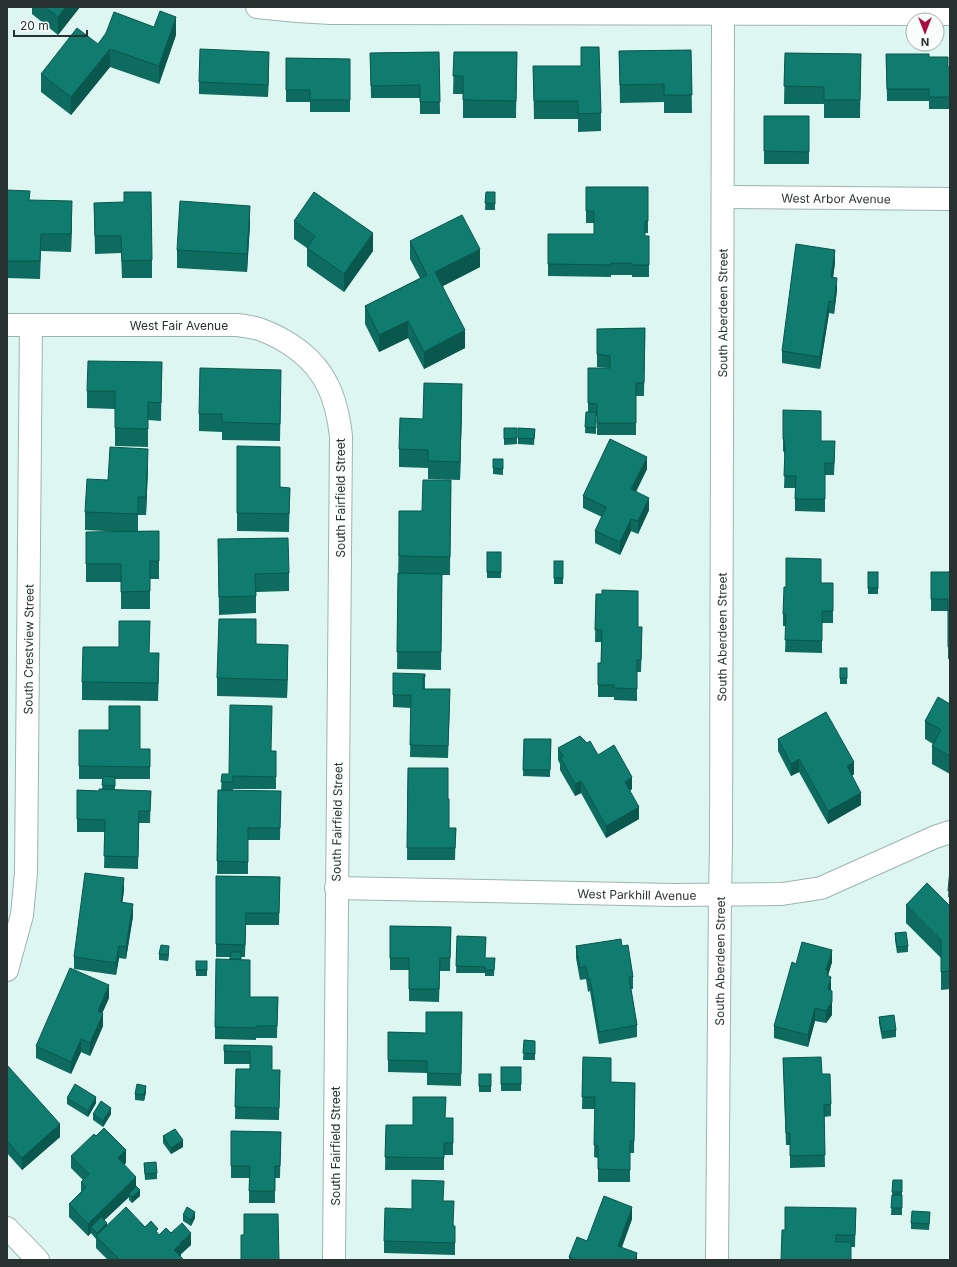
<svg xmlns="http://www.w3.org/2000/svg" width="957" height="1267" font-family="Inter,sans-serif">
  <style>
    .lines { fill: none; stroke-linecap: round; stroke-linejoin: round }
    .street-casing { stroke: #9cb5b0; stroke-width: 24 }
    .street { stroke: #fff; stroke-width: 22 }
    .wall { fill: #0d6b5f }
    .shaded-wall { fill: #0a574e }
    .building { fill: #0f7c6f; stroke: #0a574e }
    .labels { text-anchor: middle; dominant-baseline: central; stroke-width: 4; stroke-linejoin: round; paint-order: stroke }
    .street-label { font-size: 12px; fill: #283230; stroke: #f9fefd }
  </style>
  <rect width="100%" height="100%" fill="#ddf6f1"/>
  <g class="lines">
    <g class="street-casing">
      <g id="street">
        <path d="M257 7 297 11 331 13 950 14"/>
        <path id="s1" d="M723 197 950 199"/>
        <path id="s2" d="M7 325H238C245 326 252 327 259 329 287 339 315 358 328 386 336 402 339 419 341 436L334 1260"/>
        <path id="s3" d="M336 888 673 895 782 894 821 888 830 884 935 837 950 832"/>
        <path id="s4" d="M7 970 22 915 26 873 31 325"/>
        <path d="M7 1228 38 1260"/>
        <path id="s5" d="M717 1260 720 894 721 847 723 14"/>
      </g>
    </g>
    <use href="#street" class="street"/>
  </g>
  <g class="wall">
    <path d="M32 7H80L58 35 32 14Z"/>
    <path d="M176 35 159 84 110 67 71 115 41 92V74L98 44Z"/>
    <path d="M691 50 692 113H664V102L620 103 619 51Z"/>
    <path d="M439 52 440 114H420V98H371L370 53Z"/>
    <path d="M454 52H517L516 118H463V94H453Z"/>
    <path d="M785 53 861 54 860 118H824V104H784Z"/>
    <path d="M886 54 929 57 948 67H950V109H929V101H887Z"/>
    <path d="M286 58 350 59V112H310V102H286Z"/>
    <path d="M269 64 268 97 199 94V82Z"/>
    <path d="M533 66 601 113V131L578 132V119H534Z"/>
    <path d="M809 116V164H764V151Z"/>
    <path d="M586 187H648V233H645V236H649V277H632V275H611V277L548 276V234H594V223H586Z"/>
    <path d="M7 190 72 219 71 252 41 251 40 279 7 278Z"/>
    <path d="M486 192H495V210H485Z"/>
    <path d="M94 203 152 260V278H122L121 253 95 254Z"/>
    <path d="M294 221 373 251 344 292 307 266V248L294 239Z"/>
    <path d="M250 224 247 272 177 268V250Z"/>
    <path d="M410 241 480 267 443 286 465 348 424 369 408 338 379 352 365 324V306L420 278 410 259Z"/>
    <path d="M835 263 833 278 837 290 834 314 829 313 820 369 782 363V351Z"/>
    <path d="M645 328 644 396H636V435H597V416H596V434L585 433 586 412H588V368H609L597 367V329Z"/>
    <path d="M162 362 161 421 148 420V447L115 446V409L87 408V391Z"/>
    <path d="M281 388 280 441 222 440V432L199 431V414Z"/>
    <path d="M462 402 460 480 428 479V468L399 467V449L423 419Z"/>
    <path d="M783 410 835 453 834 475H825V512L795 511V488H784L785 459 784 452 783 451Z"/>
    <path d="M504 428H517V444L504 445Z"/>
    <path d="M518 428 535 429 534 445 518 444Z"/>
    <path d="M237 446 280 487 290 488 289 532 237 531Z"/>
    <path d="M493 459H503V475L493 474Z"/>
    <path d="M148 467 146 515H138V531H159V579H150V609H121V582H86V532H123L85 530V512L108 480Z"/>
    <path d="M647 469 636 492 649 510 638 534 631 531 620 555 595 543V531L602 517 583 508V496Z"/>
    <path d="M451 480 450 575H442L441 670 397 669 399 511H422Z"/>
    <path d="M218 539 289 573V591L256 592V613L219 615Z"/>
    <rect x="487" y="552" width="14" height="26"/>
    <rect x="554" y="561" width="9" height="23"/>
    <rect x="868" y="572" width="10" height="22"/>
    <path d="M931 572H950V659H948V611H931Z"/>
    <path d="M821 583H833V623H822V653L785 652 786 626H783V614L786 587Z"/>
    <path d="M596 594 638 627 642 639 641 672H637V701L614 700V697H598V663H601V642H595Z"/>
    <path d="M256 644 288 663 287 698 217 696V678Z"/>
    <path d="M149 653 159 671 158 701 82 700V682Z"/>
    <rect x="840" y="668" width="7" height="16"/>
    <path d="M425 674V689L450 701 448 758 410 757 411 708 393 707V695Z"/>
    <path d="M950 704V774L932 764V746L933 744 925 739V721Z"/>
    <path d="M79 730 140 749H150V779H115V790L151 791 150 823H139L138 869 104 868 105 832H77V790L99 791 102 789 103 779H79Z"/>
    <path d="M524 739H551L550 777 523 776Z"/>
    <path d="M778 739 854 774 852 776 861 805 828 824 799 772 791 776 778 751Z"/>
    <path d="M558 748 598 755 632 789 630 791 639 819 606 838 581 793 575 796 560 770V764L558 760Z"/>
    <path d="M271 751H276V789H233V791H281L280 840H248V874H217L218 790 221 791 222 774H229Z"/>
    <path d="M408 768 448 799 449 828H456L455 860H407Z"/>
    <path d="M950 869V897H948Z"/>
    <path d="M216 876 280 877 279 925H246L245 957H241V959L250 997H278L277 1038H256V1040L215 1039V1027L230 957H216Z"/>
    <path d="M124 890 122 902 133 916 126 959 119 958 116 975 74 969V957Z"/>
    <path d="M906 905 950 906V989L941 990V958L906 923Z"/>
    <path d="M390 926 451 927 450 971H440L439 1002 409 1001V970H390Z"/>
    <path d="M895 933 908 946V952L897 953 895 940Z"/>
    <path d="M457 936 485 958H495L494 976H485V973H456Z"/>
    <path d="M576 946H622L633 977V989H631L637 1025V1037L599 1044 590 991 588 992 586 979 580 980 576 958Z"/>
    <path d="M169 952 168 961 159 960V954Z"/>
    <rect x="196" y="961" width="11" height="15"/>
    <path d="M832 962 828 976 831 989V990L832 1015 826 1023 815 1021 808 1047 774 1038V1026L796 964Z"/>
    <path d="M109 998 102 1013 103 1026 90 1056 81 1052 71 1074 36 1058V1046Z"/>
    <path d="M462 1012 461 1086 427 1085V1073L388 1072V1032L426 1033Z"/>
    <path d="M879 1017 896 1030V1037L882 1039 879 1023Z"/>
    <path d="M524 1040 535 1041V1060H523Z"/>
    <path d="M224 1045 272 1046V1070H280L279 1120 235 1119 236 1069H250V1064H224Z"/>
    <path d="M583 1057 611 1082 635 1083 634 1153H630V1182H598V1158L594 1157 595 1109H582Z"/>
    <path d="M783 1058 822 1074 831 1104V1116L824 1117 825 1167 790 1168V1145H786Z"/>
    <path d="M7 1065 60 1137 22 1170 7 1153Z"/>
    <rect x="501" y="1067" width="20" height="24"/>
    <rect x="479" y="1074" width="12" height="18"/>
    <path d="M146 1092 144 1101 135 1100V1094Z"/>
    <path d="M67 1098 96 1103 88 1117 67 1104Z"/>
    <path d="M93 1114H111L103 1127 93 1120Z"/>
    <path d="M446 1118H453V1155H444V1170H385L386 1125H413Z"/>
    <path d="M231 1131 281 1132 280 1178H275V1203H249V1178H231Z"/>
    <path d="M163 1136 183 1147 171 1154 163 1143Z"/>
    <path d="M71 1156 126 1163 124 1164 136 1187 140 1196 132 1203 129 1200V1197L104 1220 107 1225 145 1227 159 1235 171 1233 191 1245 181 1254V1256H180L184 1260H108L96 1248V1239L91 1233 88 1236 69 1217V1204L81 1192V1182L83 1180 71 1168Z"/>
    <path d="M144 1163 157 1173V1179L145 1180Z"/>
    <path d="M893 1180H902V1215H891L892 1195Z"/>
    <path d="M444 1201 454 1226 455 1238V1255L384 1253V1241L412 1209Z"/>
    <path d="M856 1208 855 1247H851L785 1230Z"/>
    <path d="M183 1215 195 1218 191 1226 183 1221Z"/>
    <path d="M632 1219 622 1247 637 1260H569V1257L587 1241Z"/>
    <path d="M930 1219 929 1230 911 1229V1223Z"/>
  </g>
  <g class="shaded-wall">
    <path d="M66 7H80L58 35V17Z"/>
    <path d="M176 17V35L159 84V66Z"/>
    <path d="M110 49V67L71 115V97Z"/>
    <path d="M269 52V64L268 97V85Z"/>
    <path d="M72 201V219L71 252V234Z"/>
    <path d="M250 206V224L247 272V254Z"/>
    <path d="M373 233V251L344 292V274Z"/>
    <path d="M480 249V267L435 290V272Z"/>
    <path d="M835 250V263L831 290V277Z"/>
    <path d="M837 278V290L834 314V302Z"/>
    <path d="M829 301V313L820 369V357Z"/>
    <path d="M408 321V338L379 352V335Z"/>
    <path d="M465 330V348L424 369V352Z"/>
    <path d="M462 384V402L460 480V462Z"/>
    <path d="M148 449V467L146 515V497Z"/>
    <path d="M647 457V469L631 501V489Z"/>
    <path d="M649 498V510L638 534V521Z"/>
    <path d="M631 519V531L620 555V542Z"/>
    <path d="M288 645V663L287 698V680Z"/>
    <path d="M799 759V772L791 776V764Z"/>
    <path d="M854 762V774L847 779V766Z"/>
    <path d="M632 777V789L625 794V782Z"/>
    <path d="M581 781V793L575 796V784Z"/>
    <path d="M861 793V805L828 824V811Z"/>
    <path d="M639 807V819L606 838V826Z"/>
    <path d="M124 878V890L121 914V902Z"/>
    <path d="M133 904V916L126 959V947Z"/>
    <path d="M119 946V958L116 975V963Z"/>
    <path d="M169 946V952L168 961V955Z"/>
    <path d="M832 950V962L828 975V982L827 988 826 970Z"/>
    <path d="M831 977V989L828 1001V989Z"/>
    <path d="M109 985V998L98 1023V1011Z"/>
    <path d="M832 1002V1015L826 1023V1011Z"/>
    <path d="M815 1008V1021L808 1047V1035Z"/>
    <path d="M103 1014V1026L90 1056V1043Z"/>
    <path d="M81 1039V1052L71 1074V1062Z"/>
    <path d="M146 1086V1092L144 1101V1095Z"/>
    <path d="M96 1097V1103L88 1117V1111Z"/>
    <path d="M111 1108V1114L103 1127V1121Z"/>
    <path d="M60 1124V1137L22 1170V1158Z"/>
    <path d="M183 1140V1147L171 1154V1148Z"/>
    <path d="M126 1150V1163L118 1170V1158Z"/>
    <path d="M136 1177V1189L129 1194V1197L94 1230 91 1227V1233L88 1236V1224Z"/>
    <path d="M140 1190V1196L132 1203V1197Z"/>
    <path d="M632 1207V1219L618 1258V1246Z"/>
    <path d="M195 1212V1218L191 1226V1220Z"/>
    <path d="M107 1223V1229L97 1237V1233Z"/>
    <path d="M191 1233V1245L181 1254V1256L177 1260 174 1250 180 1243Z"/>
    <path d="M637 1253V1260H635Z"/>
  </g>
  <g class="building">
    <path d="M45 7H66L58 17Z"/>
    <path d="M160 11 176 17 159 66 110 49 71 97 41 74 77 28 98 44 106 33 114 12 154 27Z"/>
    <path d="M581 47H599L601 113 578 114V101H534L533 66H581Z"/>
    <path d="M200 49 269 52 268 85 199 82Z"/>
    <path d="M691 50 692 95H664V84L620 85 619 51Z"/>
    <path d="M439 52 440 102H420V85L371 86 370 53Z"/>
    <path d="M454 52H517L516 101 463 100V76H453Z"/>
    <path d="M785 53 861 54 860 100H824V87L784 86Z"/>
    <path d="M886 54H929V57H948V67H950V97H929V89H887Z"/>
    <path d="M286 58 350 59V100H310V90H286Z"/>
    <path d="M764 116H809V152L764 151Z"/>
    <path d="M586 187H648V221H645V236H649V265H632V263H611V265L548 264V234H594V211H586Z"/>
    <path d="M7 190 30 191 29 200 72 201 71 234H41L40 261H7Z"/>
    <path d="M124 192H151L152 260 122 261 121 236H95L94 203 124 202Z"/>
    <path d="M314 192 373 233 344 274 307 248 315 236 294 221Z"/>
    <path d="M486 192H495V204L485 203Z"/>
    <path d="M180 201 250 206 247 254 177 250Z"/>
    <path d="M462 215 480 249 435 272 465 330 424 352 408 321 379 335 365 306 427 275 410 241Z"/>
    <path d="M796 244 835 250 831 277 837 278 834 302 829 301 820 357 782 351Z"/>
    <path d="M645 328 644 383H636V423H597V404L588 403V368H610V356L597 354V329Z"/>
    <path d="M88 361 162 362 161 403 148 402V429L115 428V391H87Z"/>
    <path d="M200 368 281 370 280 424 222 422V414H199Z"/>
    <path d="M424 383 462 384 460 462 428 461V450L399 449 400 418 423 419Z"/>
    <path d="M783 410 821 411V441H835L834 463H825V499H795L796 476H784L785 448 784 439H783Z"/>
    <path d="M586 412H596V428L585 427Z"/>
    <path d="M504 428H517V438L504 439Z"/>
    <path d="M518 428 535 429 534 439 518 438Z"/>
    <path d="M610 439 647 457 631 489 649 498 638 521 631 519 620 542 595 531 606 507 583 496Z"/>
    <path d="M237 446 280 447V487L290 488 289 514 237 513Z"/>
    <path d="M110 447 148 449 146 497H138V514L85 512 87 479 108 480Z"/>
    <path d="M493 459H503V469L493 468Z"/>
    <path d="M423 480H451L450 557 399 556V511H422Z"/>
    <path d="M159 531V561H150V591L121 592V564H86V532Z"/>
    <path d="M288 538 289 573 255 574 256 596 219 597 218 539Z"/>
    <rect x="487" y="552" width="14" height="20"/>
    <path d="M786 558 821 559V583H833V611H822V641L785 640 786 614H783L784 587H786Z"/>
    <rect x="554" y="561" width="9" height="17"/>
    <rect x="868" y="572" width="10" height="16"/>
    <path d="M931 572H950V647H948V599H931Z"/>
    <path d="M398 573 442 574 441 652H397Z"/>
    <path d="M602 590 638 591V627H642L641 660H637V689L614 688V685H598V663H601L602 630H595L596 594H602Z"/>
    <path d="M219 619H256V644L288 645 287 680 217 678Z"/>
    <path d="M119 621H150L149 653H159L158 683 82 682 83 647H119Z"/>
    <rect x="840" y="668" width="7" height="10"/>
    <path d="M393 673 425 674V677H423V689H450L448 746 410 745 411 695H393Z"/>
    <path d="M938 697 950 704V756L932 746 941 730 925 721Z"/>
    <path d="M230 705 272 706 271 751H276V777L233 776V782H221L222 774H229Z"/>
    <path d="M109 706H140V749H150V767L79 766V730H109Z"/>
    <path d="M826 712 854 762 847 766 861 793 828 811 799 759 791 764 778 739Z"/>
    <path d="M580 736 587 743 590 741 598 755 614 745 632 777 625 782 639 807 606 826 581 781 575 784 560 757 563 756 558 748Z"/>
    <path d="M524 739H551L550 770H523Z"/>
    <path d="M408 768H448V799H449V828H456L455 848H407Z"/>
    <path d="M103 776 115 777V786L102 785Z"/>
    <path d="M99 789 151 791 150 811H139L138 857 104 856 105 820 77 819V790L99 791Z"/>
    <path d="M218 790 281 791 280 828H248V862L217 861Z"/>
    <path d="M950 869V891H948Z"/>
    <path d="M85 873 124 878 121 902 133 904 126 947 119 946 116 963 74 957Z"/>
    <path d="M216 876 280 877 279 913H246L245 945 216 944Z"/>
    <path d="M927 883 950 906V971L941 972V940L906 905Z"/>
    <path d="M390 926 451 927 450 958H440L439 989H409V958H390Z"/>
    <path d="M906 932 908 946 897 947 895 933Z"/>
    <path d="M457 936 486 937 485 958H495L494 970H485V967L456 966Z"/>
    <path d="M621 939 622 946 628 945 633 977H629L637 1025 599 1032 590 979H588L586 966 580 968 576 946Z"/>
    <path d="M802 942 832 950 826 970H828L827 975 831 977 828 989 832 991V1002L826 1011 815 1008 808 1035 774 1026 792 962 796 964Z"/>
    <path d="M161 945 169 946 168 955 159 954Z"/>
    <path d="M231 952H241V959H230Z"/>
    <path d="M216 959 250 960V997H278L277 1026H256V1028L215 1027Z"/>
    <rect x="196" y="961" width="11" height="9"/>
    <path d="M70 968 109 985 98 1011 103 1014 90 1043 81 1039 71 1062 36 1046Z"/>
    <path d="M426 1012H462L461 1074 427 1073V1061L388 1060V1032L426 1033Z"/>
    <path d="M894 1015 896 1030 882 1032 879 1017Z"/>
    <path d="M524 1040 535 1041V1054L523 1053Z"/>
    <path d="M224 1045 272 1046V1070H280L279 1108 235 1107 236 1069H250V1052L224 1051Z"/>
    <path d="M583 1057 611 1058V1082L635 1083 634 1141H630V1170L598 1169V1146L594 1145 595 1097H582Z"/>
    <path d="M821 1057 822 1074H830L831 1104 824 1105 825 1155 790 1156V1133H786L783 1058Z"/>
    <path d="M7 1065 60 1124 22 1158 7 1141Z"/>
    <rect x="501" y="1067" width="20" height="17"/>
    <rect x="479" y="1074" width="12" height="12"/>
    <path d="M75 1084 96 1097 88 1111 67 1098Z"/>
    <path d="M137 1084 146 1086 144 1095 135 1094Z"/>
    <path d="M413 1097H446L445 1118H453V1143H444V1158L385 1157 386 1125H413Z"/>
    <path d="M101 1101 111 1108 103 1121 93 1114Z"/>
    <path d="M104 1128 126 1150 118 1158 136 1177 88 1224 69 1204 86 1187 81 1182 89 1174 71 1156 94 1134 96 1136Z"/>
    <path d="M175 1129 183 1140 171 1148 163 1136Z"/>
    <path d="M231 1131 281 1132 280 1166H275V1191H249L250 1166H231Z"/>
    <path d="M156 1162 157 1173 145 1174 144 1163Z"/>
    <path d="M412 1180 444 1181 443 1201H454L453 1226H455V1243L384 1241 385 1208 412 1209Z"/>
    <path d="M893 1180H902V1192H892Z"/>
    <path d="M136 1186 140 1190 132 1197 129 1194Z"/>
    <path d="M892 1195H902V1208H891Z"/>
    <path d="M604 1196 632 1207 618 1246 637 1253 635 1260H577L569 1257 577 1237 587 1241Z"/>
    <path d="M126 1207 145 1227 151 1221 158 1229 156 1231 159 1235 166 1228 171 1233 182 1223 191 1233 180 1243 181 1244 174 1250 184 1260H120L96 1236Z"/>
    <path d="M187 1207 195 1212 191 1220 183 1215Z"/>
    <path d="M785 1207 856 1208 855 1235H836V1242H851V1260H781L782 1230H785Z"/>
    <path d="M912 1211 930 1212 929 1224 911 1223Z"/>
    <path d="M244 1214H278L279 1260H241V1235H244Z"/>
    <path d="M101 1217 107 1223 97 1233 91 1227Z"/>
  </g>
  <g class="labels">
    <g class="street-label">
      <text stroke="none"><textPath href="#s1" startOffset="113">West Arbor Avenue</textPath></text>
      <text stroke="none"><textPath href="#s5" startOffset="947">South Aberdeen Street</textPath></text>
      <text stroke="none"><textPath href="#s2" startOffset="172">West Fair Avenue</textPath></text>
      <text transform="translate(340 498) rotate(-90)">South Fairfield Street</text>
      <text stroke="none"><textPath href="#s5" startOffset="623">South Aberdeen Street</textPath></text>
      <text stroke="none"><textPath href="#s4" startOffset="323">South Crestview Street</textPath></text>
      <text transform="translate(337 822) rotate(-89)">South Fairfield Street</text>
      <text stroke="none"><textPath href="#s3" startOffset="301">West Parkhill Avenue</textPath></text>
      <text stroke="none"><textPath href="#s5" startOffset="299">South Aberdeen Street</textPath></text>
      <text transform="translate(335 1146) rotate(-90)">South Fairfield Street</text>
    </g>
  </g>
  <rect width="957" height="1267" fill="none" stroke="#283230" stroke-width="16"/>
  <g transform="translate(925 32) rotate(180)"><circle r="19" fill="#f9fefd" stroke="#a5acab"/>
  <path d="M0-3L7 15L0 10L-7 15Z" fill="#a70f42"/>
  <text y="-6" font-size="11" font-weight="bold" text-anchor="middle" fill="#283230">N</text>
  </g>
  <path d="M14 30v6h73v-6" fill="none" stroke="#283230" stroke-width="2"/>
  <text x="20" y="30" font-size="12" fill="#283230" stroke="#f9fefd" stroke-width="3" paint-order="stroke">20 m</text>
</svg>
